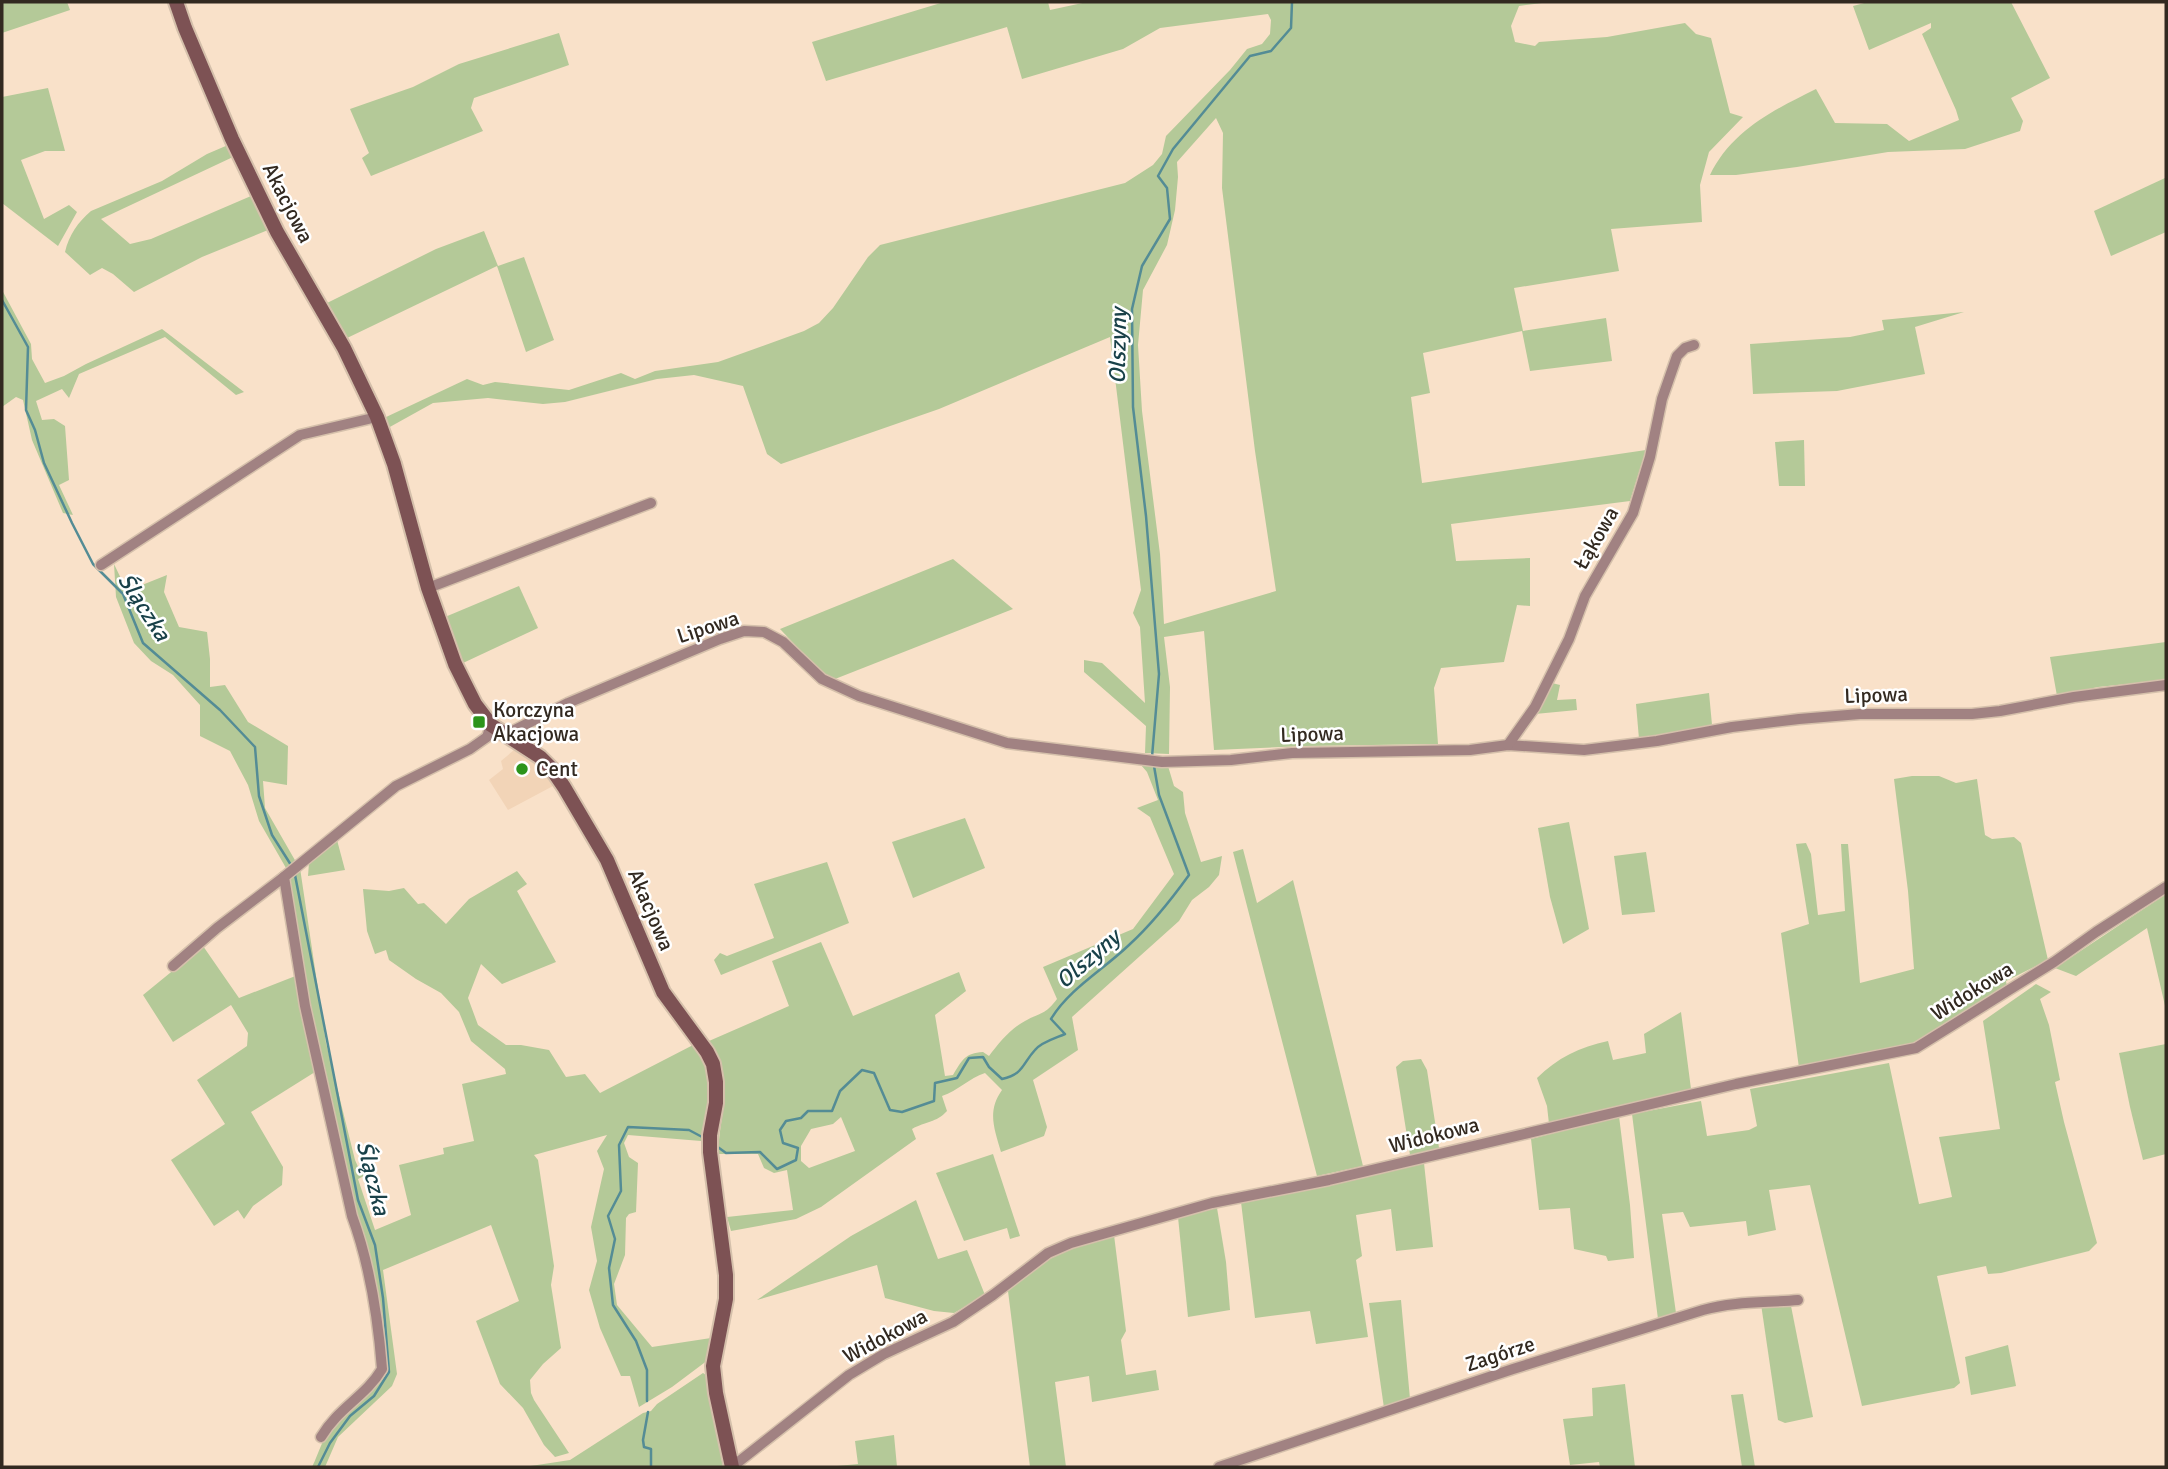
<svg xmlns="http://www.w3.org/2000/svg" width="2168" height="1469" font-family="Signika,sans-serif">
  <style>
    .built { fill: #f2d4b7 }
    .green { fill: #b4c998; fill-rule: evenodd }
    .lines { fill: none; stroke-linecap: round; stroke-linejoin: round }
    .stream { stroke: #548c95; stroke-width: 2.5 }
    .street-casing { stroke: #d5c0ab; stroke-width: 13 }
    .secondary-casing { stroke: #d5c0ab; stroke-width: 18 }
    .street { stroke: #a18282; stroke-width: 10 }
    .secondary { stroke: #7d5254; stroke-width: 14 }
    .poi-dot { fill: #2c941b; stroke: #fff; stroke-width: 2.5 }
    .labels { text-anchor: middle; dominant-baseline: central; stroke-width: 5; stroke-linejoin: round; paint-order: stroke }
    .street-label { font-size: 21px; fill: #322920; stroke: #fff }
    .poi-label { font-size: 21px; fill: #322920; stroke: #fff; text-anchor: start }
    .water-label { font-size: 23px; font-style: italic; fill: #194149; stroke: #fff }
  </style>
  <rect width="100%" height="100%" fill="#f9e1c9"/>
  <path class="built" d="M514 750 538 761 553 786 508 810 489 780 503 769 501 761Z"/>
  <g class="green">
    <path d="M2 2H67L70 10 2 33Z"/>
    <path d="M944 2H1048L1050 10 1087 2H1550L1519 6 1511 26 1515 42 1535 46 1539 42 1607 37 1685 23 1696 34 1711 38 1730 113 1743 117 1709 152 1700 185 1702 222 1611 229 1619 271 1514 288 1523 331 1606 318 1612 361 1530 371 1522 331 1423 353 1430 393 1411 397 1422 483 1646 450 1630 501 1451 524 1456 561 1530 558V606L1517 605 1504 662 1441 668 1434 688 1438 744 1304 746 1214 750 1204 631 1164 637 1170 687 1169 754 1145 753 1146 726 1084 672V660L1102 663 1145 703 1140 627 1133 613 1141 590 1110 337 939 409 781 464 767 454 743 386 694 375 657 379 565 402 543 404 488 398 433 403 388 428 384 418 467 379 483 385 495 382 569 390 621 373 635 379 655 371 718 362 804 331 819 323 833 308 868 257 880 245 1125 183 1153 165 1162 154 1166 136 1230 70 1247 49 1262 44 1270 34 1271 20 1268 14 1160 28 1123 49 1022 79 1007 27 826 81 812 42ZM1216 118 1223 133 1222 188 1255 451 1276 591 1164 624 1160 554 1142 411 1138 345 1143 290 1167 245 1175 210 1178 177 1177 162Z"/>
    <path d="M1868 2H2011L2050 78 2011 98 2023 121 2020 131 1965 149 1888 152 1797 167 1736 175H1710C1732 130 1774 110 1816 89L1835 123 1887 124 1909 141 1959 120 1956 110 1922 34 1931 28V23L1869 50 1853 6Z"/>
    <path d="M559 33 569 65 474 98 471 108 483 131 371 176 362 158 369 153 350 109 413 87 459 64Z"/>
    <path d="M48 88 65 151H45L21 160 44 219 69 205 77 212 58 246 2 203V97Z"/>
    <path d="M228 145 233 157 101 219 130 244 151 239 251 196 268 230 202 257 134 292 113 274 102 268 90 275 65 252C69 235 78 222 91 211L162 181 207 154Z"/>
    <path d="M2165 178 2166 232 2111 256 2094 211Z"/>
    <path d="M484 231 498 266 524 257 554 340 526 352 497 266 345 339 325 304 436 249Z"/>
    <path d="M2 290 31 344 32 359 45 383 64 376 86 364 162 329 244 392 236 395 165 337 79 374 69 398 62 389 36 401 42 420 54 419 65 426 69 480 59 485 73 515 63 513 32 440 23 400 16 397 2 407Z"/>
    <path d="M1964 312 1915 327 1925 374 1837 391 1753 394 1750 344 1850 337 1884 330 1882 320Z"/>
    <path d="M1804 440 1805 486H1779L1775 442Z"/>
    <path d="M953 559 1013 609 835 679 821 672 780 629Z"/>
    <path d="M114 564 127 591 167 575 164 592 179 627 207 632 210 659V687L225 685 248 722 288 746 287 785 263 781 265 808 296 862 286 868 259 821 248 785 230 751 200 736V705L173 675 151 661 134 643 116 597Z"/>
    <path d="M519 586 538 628 463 663 445 617Z"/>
    <path d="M2166 642V680L2098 687 2057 696 2050 657Z"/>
    <path d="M1552 683 1560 685 1557 700 1576 699 1577 710 1535 714Z"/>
    <path d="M1709 693 1712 725 1639 739 1636 704Z"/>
    <path d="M1141 765 1168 766 1174 786 1183 792 1185 813 1201 862 1222 856 1219 875 1209 887 1192 900 1179 921 1072 1017 1078 1050 1033 1080 1047 1127 1044 1136 1001 1152C994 1128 987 1111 1002 1090L985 1073C969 1078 958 1091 942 1096L947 1111C936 1123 926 1121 912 1129L916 1139 821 1207 796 1219 731 1231 727 1217 793 1210 787 1170 774 1173 764 1168 758 1154H719C718 1139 721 1126 723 1110 727 1085 720 1063 709 1041L789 1006 772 961 821 942 853 1016 959 972 966 991 935 1015 945 1076 953 1075C962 1060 965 1053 983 1052L989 1056C999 1043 1010 1029 1025 1021 1041 1012 1045 1015 1057 999L1043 967 1133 929 1174 874 1150 817 1137 808 1158 800 1147 772ZM841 1117 855 1151 809 1168 801 1161V1146L811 1129 833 1124Z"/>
    <path d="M1912 776H1939L1956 783 1977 779 1985 835 1992 839 2014 837 2021 843 2048 960 2006 981 2007 987C1974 1002 1948 1027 1916 1043L1799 1068 1781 933 1809 924 1796 844 1806 843 1811 854 1818 915 1845 911 1841 844H1848L1860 983 1914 969 1908 891 1894 779Z"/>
    <path d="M965 818 985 868 913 898 892 842Z"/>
    <path d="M1569 822 1589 929 1563 944 1550 897 1538 828Z"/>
    <path d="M337 840 345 870 308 876 309 863Z"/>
    <path d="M1243 849 1257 903 1293 880 1363 1166 1317 1176 1233 852Z"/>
    <path d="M1646 852 1655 912 1622 915 1614 856Z"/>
    <path d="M827 862 849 923 721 975 714 960 720 953 727 956 774 938 754 884Z"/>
    <path d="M300 868 326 1043 355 1160 359 1169 366 1172 364 1176 358 1179 375 1230 411 1215 399 1165 444 1154 443 1148 474 1141 462 1084 506 1074 505 1069 471 1041 459 1012 441 993 416 979 389 960 386 950 375 954 367 931 363 889 389 891 404 888 418 904 424 903 446 924 469 899 517 871 527 884 517 891 556 962 502 984 481 964 468 998 478 1025 506 1045H521L549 1050 566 1077 585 1074 600 1093 695 1044 711 1079 710 1099 701 1141 628 1135 624 1143 629 1157 638 1163 636 1212 629 1214 626 1218 625 1255 614 1284 617 1305 652 1347 711 1338 708 1360 672 1387 639 1407 630 1376H621L600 1328 589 1290 597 1261 591 1227 604 1169 597 1151 607 1135 534 1155 538 1160 554 1266 551 1285 561 1348 543 1364 530 1380 531 1393 534 1400 569 1453 555 1457 544 1445 523 1408 500 1384 476 1321 519 1301 491 1225 383 1270 397 1374 392 1386 338 1437 325 1467H312C319 1453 324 1433 335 1422 352 1404 381 1390 386 1364L314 1030 288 882 290 876Z"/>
    <path d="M2166 894V1010L2147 928 2076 976 2055 968Z"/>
    <path d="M203 946 239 998 298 975 315 1072 251 1112 283 1167 282 1185 253 1206 244 1219 238 1210 214 1226 171 1160 225 1124 197 1080 247 1046 248 1033 231 1005 173 1042 143 995Z"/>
    <path d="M2036 984 2051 992 2040 999 2049 1025 2060 1080 2055 1082 2064 1122 2097 1243 2089 1251 2001 1273 1988 1274 1986 1266 1937 1276 1960 1383 1954 1388 1862 1406 1810 1185 1769 1190 1776 1230 1748 1236 1746 1221 1690 1227 1683 1212 1662 1214 1676 1313 1658 1319 1632 1114 1701 1101 1707 1136 1749 1130 1757 1126 1750 1089 1889 1063 1919 1204 1952 1197 1939 1137 2000 1129 1983 1021Z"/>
    <path d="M1681 1012 1691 1089 1549 1124 1547 1106 1537 1078C1557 1058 1580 1047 1608 1041L1613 1060 1646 1053 1644 1034Z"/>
    <path d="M2166 1044V1154L2143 1160 2130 1107 2119 1053Z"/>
    <path d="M1421 1059 1427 1070 1439 1148 1410 1155 1396 1067 1403 1061Z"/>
    <path d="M1619 1116 1630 1205 1634 1258 1608 1261 1606 1256 1574 1249 1570 1208 1539 1210 1531 1139Z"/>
    <path d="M993 1154 1020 1236 1010 1239 1007 1228 964 1241 936 1173Z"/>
    <path d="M1424 1163 1433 1247 1396 1251 1391 1209 1356 1215 1362 1256 1356 1260 1368 1337 1316 1344 1310 1311 1255 1318 1241 1202Z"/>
    <path d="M916 1200 938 1259 967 1250 985 1295 954 1313 934 1311 885 1298 877 1265 757 1300 851 1236Z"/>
    <path d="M1217 1208 1226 1262 1230 1310 1188 1317 1178 1217Z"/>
    <path d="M1114 1235 1126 1331 1121 1340 1126 1375 1156 1370 1159 1390 1092 1402 1089 1376 1055 1382 1066 1467H1030L1008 1291 1042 1263 1077 1245Z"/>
    <path d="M1401 1300 1410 1399 1384 1408 1369 1303Z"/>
    <path d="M1761 1304 1791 1306 1813 1417 1785 1423 1778 1420Z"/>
    <path d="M2008 1345 2016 1386 1971 1395 1965 1357Z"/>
    <path d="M703 1373 706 1375 723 1467H524L570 1460 643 1413 651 1411 657 1404Z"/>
    <path d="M1625 1384 1635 1467H1600L1599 1462 1570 1465 1563 1419 1593 1416 1592 1388Z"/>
    <path d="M1743 1394 1755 1467H1742L1731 1395Z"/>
    <path d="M894 1435 897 1467H827L858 1464 855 1441Z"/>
  </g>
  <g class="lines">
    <g class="stream">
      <path d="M2 300 28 347 26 410 35 430 44 463 72 523 93 564 123 594 143 643 220 710 255 747 259 796 272 835 291 865"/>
      <path d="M1152 757 1159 674 1146 516 1133 407 1132 309 1142 266 1170 219 1167 188 1158 176 1173 149 1250 56 1271 51 1291 28 1292 2"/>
      <path d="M295 875 358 1200 375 1245 383 1298 389 1372 374 1396 350 1416 330 1443 318 1467"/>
      <path d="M715 1145 726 1153 760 1152 777 1169 796 1160 798 1148 783 1143 780 1130 786 1121 801 1118 808 1111H832L840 1091 862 1070 874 1073 890 1110 902 1112 934 1101 935 1083 957 1078 969 1058 983 1057 989 1067 1002 1079C1024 1074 1022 1064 1035 1050 1041 1042 1056 1038 1065 1034L1051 1019C1069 989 1103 970 1129 945 1152 924 1171 900 1189 875L1159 795 1154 766"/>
      <path d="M647 1401V1370L636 1341 613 1305 609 1268 615 1239 608 1216 621 1191 619 1145 628 1127 689 1130 704 1138"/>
      <path d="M648 1412 643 1440 644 1447 651 1449V1467"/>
    </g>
    <g class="street-casing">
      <g id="street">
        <path d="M101 565 300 435 377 417"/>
        <path d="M428 588 651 503"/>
        <path d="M505 735 568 703 720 639 744 631 764 632 783 642 822 679 859 696 1007 743 1162 762 1231 760 1292 753 1470 750 1508 745 1584 750 1657 741 1732 727 1799 719 1860 714H1972L2000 711 2074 697 2166 685"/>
        <path d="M1508 745 1535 707 1569 639 1585 596 1633 513 1650 457 1662 399 1677 356 1685 348 1694 345"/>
        <path d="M173 966 217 928 284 877"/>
        <path d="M321 1437C338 1408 366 1396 382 1369 378 1317 370 1265 352 1216L305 1006 284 877 396 786 470 749 487 737 491 725"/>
        <path d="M732 1467 849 1375 884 1354 953 1322 993 1295 1048 1253 1071 1243 1212 1203 1329 1180 1736 1084 1916 1048 2054 962 2096 932 2166 887"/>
        <path d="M1219 1467 1513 1369 1703 1310C1735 1301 1766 1303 1798 1300"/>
      </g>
    </g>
    <g class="secondary-casing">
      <path id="secondary" d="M176 2 185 28 232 139 277 232 344 348 377 417 394 464 428 588 455 664 475 704 491 725 540 757 551 768 564 787 607 860 663 992 707 1052 713 1064 716 1082V1103L710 1135V1152L726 1275V1299L713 1366 716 1393 732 1467"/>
    </g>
    <use href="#street" class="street"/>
    <use href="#secondary" class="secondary"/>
  </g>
  <g class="poi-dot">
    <rect x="472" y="715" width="14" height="14" rx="3.5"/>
    <circle cx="522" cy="769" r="7"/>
  </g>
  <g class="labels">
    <g class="street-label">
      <text transform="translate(288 203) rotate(63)">Akacjowa</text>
      <text transform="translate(1596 538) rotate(-60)">Łąkowa</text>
      <text transform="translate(708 627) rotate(-18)">Lipowa</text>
      <text transform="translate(1876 695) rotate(-2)">Lipowa</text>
      <text transform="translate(1312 734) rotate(-2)">Lipowa</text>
      <text transform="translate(651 910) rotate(67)">Akacjowa</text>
      <text transform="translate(1972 991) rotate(-32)">Widokowa</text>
      <text transform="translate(1434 1135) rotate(-14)">Widokowa</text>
      <text transform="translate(885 1336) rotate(-28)">Widokowa</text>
      <text transform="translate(1500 1354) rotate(-18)">Zagórze</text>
    </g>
    <g class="poi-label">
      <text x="493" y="710">Korczyna<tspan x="493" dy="24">Akacjowa</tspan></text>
      <text x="536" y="769">Cent</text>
    </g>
    <g class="water-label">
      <text transform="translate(1118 346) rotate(-89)">Olszyny</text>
      <text transform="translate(144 607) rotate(57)">Ślączka</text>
      <text transform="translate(1088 959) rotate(-41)">Olszyny</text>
      <text transform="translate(373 1178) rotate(76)">Ślączka</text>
    </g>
  </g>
  <rect width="2168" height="1469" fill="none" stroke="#322920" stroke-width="7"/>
</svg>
